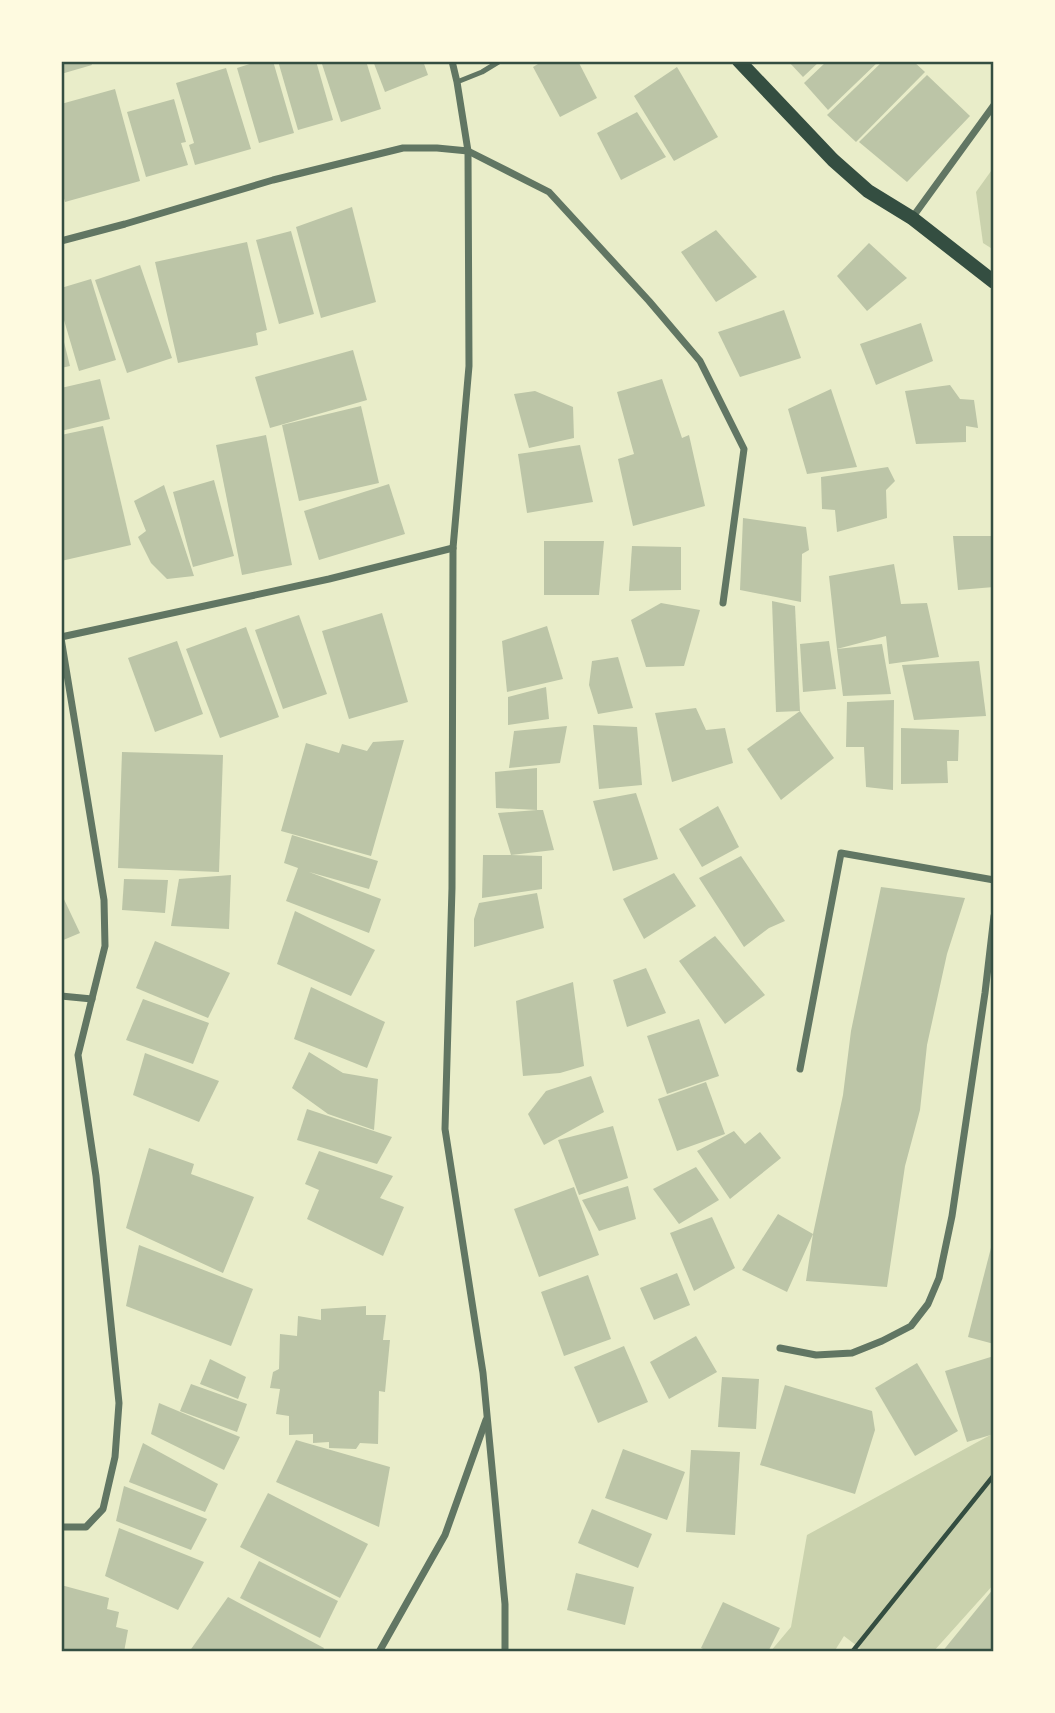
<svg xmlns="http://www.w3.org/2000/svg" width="1055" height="1713" font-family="'Playfair Display',serif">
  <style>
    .green { fill: #cad2ad }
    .building { fill: #bcc5a7 }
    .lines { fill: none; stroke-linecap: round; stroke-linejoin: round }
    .path { stroke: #344e41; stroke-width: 4.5 }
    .service { stroke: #617663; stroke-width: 5 }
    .minor { stroke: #617663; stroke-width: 7 }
    .secondary { stroke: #344e41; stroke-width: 14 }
    .neatline { fill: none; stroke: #344e41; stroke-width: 2.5 }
  </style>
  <rect width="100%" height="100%" fill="#e9edc9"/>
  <g class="green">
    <path d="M994 167V250L983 243 976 192Z"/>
    <path d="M994 1433V1584L933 1652H865L844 1636 834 1652H770L791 1627 807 1535Z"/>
  </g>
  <g class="building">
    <path d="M61 61H90L92 65 61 74Z"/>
    <path d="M259 61H273L294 133 259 143 237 68Z"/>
    <path d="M278 61H316L333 120 298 130Z"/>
    <path d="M321 61H366L381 109 341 122Z"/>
    <path d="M373 61H423L428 75 385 92Z"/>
    <path d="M543 61H578L597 98 560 117 533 67Z"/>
    <path d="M788 61H820L803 77Z"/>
    <path d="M827 61H879L828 110 804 83Z"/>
    <path d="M883 61H913L925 72 856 142 827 115Z"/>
    <path d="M677 67 718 137 674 161 634 96Z"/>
    <path d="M226 68 251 149 195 165 189 145 194 143 176 83Z"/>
    <path d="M927 75 970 116 907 182 859 142Z"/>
    <path d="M115 89 140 181 65 202 61 188V104Z"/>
    <path d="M174 99 186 142 181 143 188 165 146 177 127 112Z"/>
    <path d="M637 112 666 157 621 180 597 133Z"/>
    <path d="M352 207 376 302 321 318 296 227Z"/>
    <path d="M716 230 757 277 716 302 681 252Z"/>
    <path d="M291 231 314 314 279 324 256 240Z"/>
    <path d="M247 242 267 330 256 333 258 345 178 363 155 262Z"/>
    <path d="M869 243 907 278 867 311 837 276Z"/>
    <path d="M140 265 172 358 127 373 95 280Z"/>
    <path d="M91 279 116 360 79 371 61 310V288Z"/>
    <path d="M784 310 801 358 740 377 718 332Z"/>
    <path d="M921 323 933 361 876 385 860 344Z"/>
    <path d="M62 334 70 366 61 368V335Z"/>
    <path d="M353 350 367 400 270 428 255 377Z"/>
    <path d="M100 379 110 419 61 431V388Z"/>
    <path d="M662 379 682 438 689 435 705 506 633 526 618 459 634 454 617 392Z"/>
    <path d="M950 385 960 399 974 400 978 428 966 426V442L916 444 905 391Z"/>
    <path d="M831 389 857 467 807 474 788 409Z"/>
    <path d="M535 391 573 407 574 438 529 448 514 394Z"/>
    <path d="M361 406 379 483 299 501 282 425Z"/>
    <path d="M103 426 131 545 61 561V435Z"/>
    <path d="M266 435 292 565 242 575 216 445Z"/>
    <path d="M580 445 593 502 527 513 518 454Z"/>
    <path d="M888 467 895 481 886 490 887 518 837 532 835 510 822 509 821 477Z"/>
    <path d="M214 480 234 556 193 567 173 492Z"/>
    <path d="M389 484 405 534 319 560 304 511Z"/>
    <path d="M164 485 194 576 167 579 151 563 138 537 146 531 134 501Z"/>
    <path d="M743 518 806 527 809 550 802 554 801 602 740 590Z"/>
    <path d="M953 536H994V587L958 590Z"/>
    <path d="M544 541H604L599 595H544Z"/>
    <path d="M632 546 681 547V590L629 591Z"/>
    <path d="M894 564 901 604 927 603 939 657 889 664 886 636 837 649 829 576Z"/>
    <path d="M772 601 795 606 800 711 776 712Z"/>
    <path d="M661 603 700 610 684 666 646 667 631 620Z"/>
    <path d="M382 613 408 702 349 719 322 631Z"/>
    <path d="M299 615 327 694 283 709 255 630Z"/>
    <path d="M547 626 563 679 507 692 502 641Z"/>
    <path d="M246 627 279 717 220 738 186 649Z"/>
    <path d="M177 641 203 714 155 732 128 658Z"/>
    <path d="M829 641 836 689 803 692 800 644Z"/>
    <path d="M882 644 891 694 843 696 837 649Z"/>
    <path d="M618 657 633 708 598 714 589 685 592 661Z"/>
    <path d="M979 661 986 716 914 720 902 665Z"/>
    <path d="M546 687 549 719 508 725V697Z"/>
    <path d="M894 700 893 790 866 787 864 747H846L847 702Z"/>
    <path d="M696 708 706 730 725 728 733 763 672 782 655 713Z"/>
    <path d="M800 711 834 758 781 800 747 749Z"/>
    <path d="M593 725 637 727 642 785 599 789Z"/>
    <path d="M567 726 560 763 509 768 514 731Z"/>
    <path d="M901 728 959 730 958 761H947L948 783 901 784Z"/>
    <path d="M404 740 371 856 281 831 306 743 339 753 342 744 367 751 373 742Z"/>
    <path d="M122 752 223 755 219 872 118 868Z"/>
    <path d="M537 768V810H543L554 850 511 855 542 856V889L482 898 483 855H511L498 813 537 810 496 808 495 772Z"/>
    <path d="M636 793 658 859 613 871 593 801Z"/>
    <path d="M718 806 739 847 702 867 679 829Z"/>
    <path d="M292 835 378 861 369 889 309 872 381 899 369 933 286 901 298 868 284 863Z"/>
    <path d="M741 856 785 921 769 928 744 947 699 878Z"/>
    <path d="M674 873 696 906 644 939 623 899Z"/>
    <path d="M231 875 229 929 171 926 179 879Z"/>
    <path d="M124 879 168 880 165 913 122 910Z"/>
    <path d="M881 887 965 898 947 954 927 1045 920 1110 905 1166 887 1287 806 1281 813 1234 787 1292 742 1270 778 1214 813 1234 843 1095 851 1031Z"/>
    <path d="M61 893 80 933 61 941Z"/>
    <path d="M537 893 544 928 474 947V919L479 903Z"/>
    <path d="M295 911 375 950 351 996 277 964Z"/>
    <path d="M715 936 765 995 725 1024 679 961Z"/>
    <path d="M155 941 230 973 208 1018 136 988Z"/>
    <path d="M646 968 666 1013 627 1027 613 980Z"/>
    <path d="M573 982 584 1066 560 1073 523 1076 516 1001Z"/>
    <path d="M311 987 385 1022 367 1068 294 1039Z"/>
    <path d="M143 999 209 1023 193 1064 126 1040Z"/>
    <path d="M699 1019 719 1076 667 1094 647 1036Z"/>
    <path d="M309 1052 343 1073 378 1079 374 1130 328 1114 292 1088Z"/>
    <path d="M145 1053 219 1081 199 1122 133 1095Z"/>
    <path d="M591 1076 604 1112 544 1145 528 1114 546 1091Z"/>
    <path d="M706 1082 725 1134 677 1151 658 1099Z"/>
    <path d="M307 1109 392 1137 377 1164 297 1140Z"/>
    <path d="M613 1126 628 1178 579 1195 558 1140Z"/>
    <path d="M734 1131 745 1144 760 1132 781 1158 730 1199 697 1151Z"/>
    <path d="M149 1148 194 1164 191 1174 254 1197 223 1273 126 1228Z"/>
    <path d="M319 1151 393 1176 380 1198 404 1207 383 1256 307 1219 319 1190 305 1184Z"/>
    <path d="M696 1167 719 1200 679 1224 653 1189Z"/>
    <path d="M628 1186 636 1219 599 1231 582 1200Z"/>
    <path d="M574 1187 599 1255 539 1277 514 1209Z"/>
    <path d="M712 1217 735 1268 694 1291 670 1233Z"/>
    <path d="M993 1240H994V1344L968 1337Z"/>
    <path d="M139 1245 253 1289 231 1346 126 1306Z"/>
    <path d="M677 1273 690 1305 654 1320 640 1288Z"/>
    <path d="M588 1275 611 1339 564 1356 541 1292Z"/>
    <path d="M366 1306V1315H386L383 1340H390L385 1392 379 1391 378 1444 360 1443 356 1449 329 1448V1442L313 1443V1434L289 1435V1416L276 1414 280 1389 270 1388 273 1372 279 1369 280 1334 297 1336 298 1316 321 1320V1309Z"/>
    <path d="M696 1336 717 1372 669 1399 650 1362Z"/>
    <path d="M624 1346 648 1402 598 1423 574 1367Z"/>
    <path d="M994 1356V1434L967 1442 945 1371Z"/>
    <path d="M210 1359 246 1377 238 1399 200 1384Z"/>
    <path d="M917 1363 958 1431 915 1456 875 1388Z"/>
    <path d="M722 1377 759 1379 756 1429 718 1427Z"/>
    <path d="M191 1384 247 1404 237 1432 180 1411Z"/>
    <path d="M785 1385 872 1411 875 1430 855 1494 760 1465Z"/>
    <path d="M159 1403 240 1437 224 1470 151 1434Z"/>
    <path d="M296 1440 390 1467 379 1527 276 1482Z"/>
    <path d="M143 1443 218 1484 205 1512 129 1482Z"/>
    <path d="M623 1449 685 1472 667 1520 605 1498Z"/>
    <path d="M691 1450 740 1452 735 1535 686 1532Z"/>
    <path d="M124 1486 207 1519 191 1550 116 1521Z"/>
    <path d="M268 1493 368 1544 340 1598 240 1547Z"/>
    <path d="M592 1509 652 1534 638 1568 578 1543Z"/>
    <path d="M119 1528 204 1562 178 1610 105 1576Z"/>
    <path d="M259 1561 338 1601 320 1638 240 1598Z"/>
    <path d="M576 1573 634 1587 625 1625 567 1610Z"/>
    <path d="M61 1585 109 1598 107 1609 119 1612 116 1627 128 1630 124 1652H61Z"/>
    <path d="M994 1588V1652H942Z"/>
    <path d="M228 1597 324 1648 322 1652H189Z"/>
    <path d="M723 1602 780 1628 768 1652H709L701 1648Z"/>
  </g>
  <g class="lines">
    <path class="path" d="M852 1652 994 1475"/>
    <path class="service" d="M457 82 482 72 500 61"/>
    <g class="minor">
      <path d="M452 61 457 82 468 151 469 366 453 548 452 888 445 1129 483 1373 505 1604V1652"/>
      <path d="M912 218 994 105"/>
      <path d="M61 241 125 224 273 180 403 148H437L468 151 549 192 649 301 700 361 744 449 723 603"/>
      <path d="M61 637 329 579 453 548"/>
      <path d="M61 638 104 900 105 946 78 1055 96 1176 119 1403 115 1457 103 1509 86 1527H61"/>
      <path d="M61 996 92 999"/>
      <path d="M800 1069 841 853 994 880"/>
      <path d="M780 1348 816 1355 852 1353 882 1341 911 1326 928 1304 939 1278 952 1216 985 993 994 916"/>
      <path d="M379 1652 445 1535 486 1420"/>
    </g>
    <path class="secondary" d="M739 61 833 160 868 191 912 218 994 282"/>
  </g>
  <rect width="1055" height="1713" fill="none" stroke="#fefae0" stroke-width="126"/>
  <rect x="63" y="63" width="929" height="1587" class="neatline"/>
</svg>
